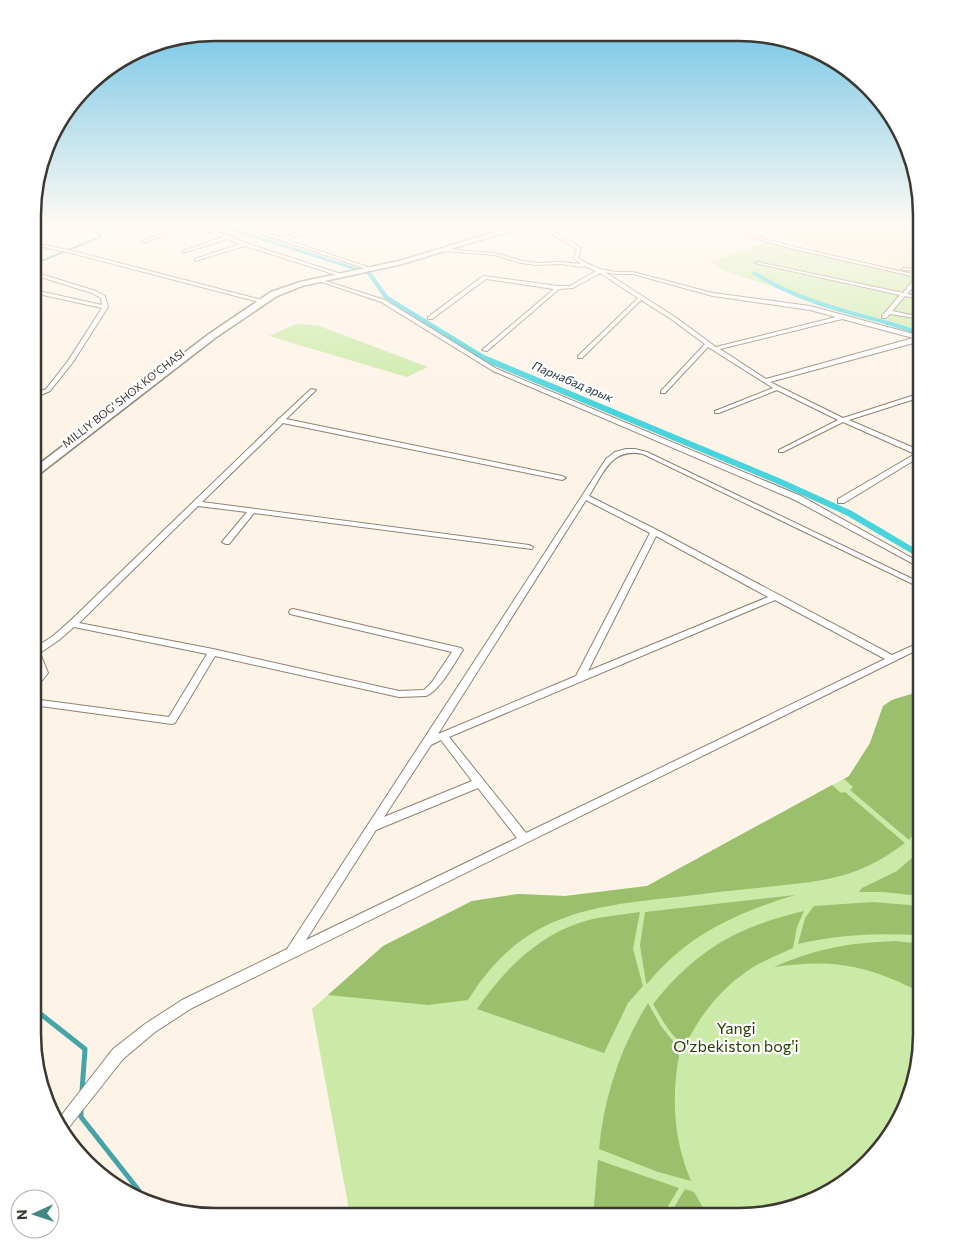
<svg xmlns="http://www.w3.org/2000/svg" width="954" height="1249" font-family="Commissioner,sans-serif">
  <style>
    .green { fill: #cbeaa8 }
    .forest { fill: #9ac06d }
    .sand { fill: #f5ecc6 }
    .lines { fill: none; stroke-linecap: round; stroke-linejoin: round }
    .stream-far1 { stroke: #44a5a9; stroke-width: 2 }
    .stream { stroke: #44a5a9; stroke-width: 5 }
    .canal { fill: #48d4dd; fill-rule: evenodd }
    .minor-casing { stroke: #8e8274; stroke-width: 2 }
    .secondary-casing { stroke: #8e8274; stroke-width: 3 }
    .minor { fill: #fff; fill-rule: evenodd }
    .secondary { fill: #fff; fill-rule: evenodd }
    .labels { text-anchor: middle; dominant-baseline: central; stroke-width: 4.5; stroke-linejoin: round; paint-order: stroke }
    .far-street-label { font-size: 11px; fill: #3c3731; stroke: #fff }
    .far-water-label { font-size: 12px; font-style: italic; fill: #233b3d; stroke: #fff }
    .near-park-label { font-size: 16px; fill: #2a4002; stroke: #fff }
    .rim { fill: none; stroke: #3c3731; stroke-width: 2.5 }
  </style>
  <rect width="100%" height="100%" fill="#fef3e7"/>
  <g class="green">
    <path d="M767 242 890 268 921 271V331L784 291 722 270 710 262Z"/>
    <path d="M296 324 317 325 428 367 407 377 269 336Z"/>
    <path d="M921 691V1046L890 1135 820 1197 739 1216 350 1215 312 1009 383 946 472 901 518 894 565 896 647 886 849 776 870 743 883 706 892 700Z"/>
  </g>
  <g class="forest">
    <path d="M921 691V823L909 840 850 790 853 787 844 779 849 776 870 743 883 706 892 700Z"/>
    <path d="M832 785 841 793 845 792 905 843C858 879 823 881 766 887 734 890 701 894 668 898 580 907 518 919 468 1000L428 1005 328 995 383 946 472 901 518 894 565 896 647 886Z"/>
    <path d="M921 850V896L883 892H859L862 888 897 871Z"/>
    <path d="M795 895C736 913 687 935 647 984L646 983 640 945 645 912Z"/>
    <path d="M873 902 921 906V935C879 933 839 934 798 944L805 918 814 906Z"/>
    <path d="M804 911 797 927 793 948C776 956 757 963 742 975 717 993 698 1019 685 1046 670 1035 662 1020 653 1004 697 949 737 927 804 911Z"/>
    <path d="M640 912 633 949 643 986 628 1003 604 1053 477 1009C503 971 537 936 582 922 601 916 621 915 640 912Z"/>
    <path d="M895 941 914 943 915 958 913 961 921 976 918 979 921 983 912 988C863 964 828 959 774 967 817 948 849 943 895 941Z"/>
    <path d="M648 1003 661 1026 680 1050C671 1095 673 1138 691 1181L658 1172 599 1149C604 1097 620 1048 648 1003Z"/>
    <path d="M598 1160 679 1188 662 1216H593Z"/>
    <path d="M685 1189 694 1192 708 1216H669Z"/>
  </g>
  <path class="sand" d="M738 227H921V268C859 261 799 243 738 227Z"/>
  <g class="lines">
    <path class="stream-far1" d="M34 264 100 237 97 227"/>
    <g class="stream">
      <path d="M33 1008 85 1049 82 1091"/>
      <path d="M81 1110V1117L144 1197"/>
    </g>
    <g class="canal">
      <path d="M219 227H229L371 272 388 296 484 355 779 478 852 511 921 552V559L846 515 773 482 478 359 384 298 367 274Z"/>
      <path d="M752 272H756C810 305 863 312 921 331V335C907 332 892 326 877 322 832 311 791 299 752 274Z"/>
    </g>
    <g class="minor-casing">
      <g id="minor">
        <path d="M46 227H53L34 235V232Z"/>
        <path d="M181 227H188L146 242 142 241Z"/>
        <path d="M198 227H205L249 244 344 275 340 276 245 246 195 261V259L240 244 227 239 183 253V251L223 237Z"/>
        <path d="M236 227H244L262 231 283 238 311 227H318L287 240 374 269 370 270 271 237Z"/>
        <path d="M540 227H546L581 248 578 258 580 260 600 269 616 272H633L713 293 810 306 921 336V341L770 382 843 418 921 393V397L849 420 921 451V456L844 503H838V499L915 454 843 422 783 452H779V450L838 420 777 390 719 413H715V411L773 388 708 347 665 393H661V391L705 344 671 319 641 300 582 358H578V356L638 298 600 273 573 288 559 289 487 351 482 350 554 289 486 279 432 319H428V317L483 276 558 286H570L596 271 584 266 582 267 560 264 537 265 521 263 495 255 446 251 444 250 446 249 495 253 522 261 537 263 560 262 581 264 574 258 577 249ZM605 272 616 274H633L713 296 810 310 836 317 716 347 675 317ZM842 319 913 338 766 379 720 349Z"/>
        <path d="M713 227H721L791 246 921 276V278L907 294 921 297V299L905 296 892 311 921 317V319L890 314 886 318H882V316L900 295 755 263 757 262 903 293 916 277 790 248Z"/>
        <path d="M34 243 73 251 266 301 263 303 71 253 34 245Z"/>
        <path d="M904 268 921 269V271L902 270V269Z"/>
        <path d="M34 272 96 291 105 296 108 307 73 362 50 391 34 398V394L46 389 68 361 102 308 34 293V290L102 305 101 298 92 293 34 275Z"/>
        <path d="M319 279 385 300 497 369 801 496 921 563V568L795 500 493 371 381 302 319 281Z"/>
        <path d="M311 389 316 390 286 419 562 476 566 478 562 480 283 423 202 502 529 545 533 547 532 549 254 513 229 544H226L222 542 247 512 198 506 79 623 213 649 399 691 424 690 432 682 452 652 290 614 289 612 290 610 293 609 461 648 463 650C454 663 440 691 426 696L399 697 215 656 175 723 172 724 33 705V699L169 717 207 654 74 627 59 640 40 653 48 673 36 688 33 689V679L38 673 33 659V649L53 636 69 622 277 421 278 419 280 418Z"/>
        <path d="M626 449H635L647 452 921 583V588L643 454C611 447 603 474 589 496L657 530 892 655 921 642V648L192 1008 155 1032 123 1059 66 1131 57 1121 113 1049 145 1024 182 1000 287 949 606 459 615 452ZM586 500 650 533 576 676 438 734ZM656 536 768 597 588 671ZM775 600 885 659 526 833 449 737ZM441 740 472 781 384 817 431 745ZM478 788 517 838 306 940 376 830Z"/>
      </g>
    </g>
    <g class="secondary-casing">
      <path id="secondary" d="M512 227H523L402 264 302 286 277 296 215 338 38 475 34 476V468L209 334 271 292 300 282 399 261Z"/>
    </g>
    <use href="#minor" class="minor"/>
    <use href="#secondary" class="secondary"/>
  </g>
  <linearGradient id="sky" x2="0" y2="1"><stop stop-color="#68c1e4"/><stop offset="0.56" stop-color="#fffaf4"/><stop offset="1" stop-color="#fffaf4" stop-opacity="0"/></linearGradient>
  <rect width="954" height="402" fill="url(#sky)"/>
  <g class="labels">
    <g class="far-street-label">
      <text transform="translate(123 398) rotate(-38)">MILLIY BOG‘ SHOX KO‘CHASI</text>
    </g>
    <g class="far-water-label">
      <text transform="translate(573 381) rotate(23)">Парнабад арык</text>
    </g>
    <g class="near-park-label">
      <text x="736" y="1027">Yangi<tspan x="736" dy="18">O'zbekiston bog'i</tspan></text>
    </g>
  </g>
  <path d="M0 0H954V1249H0ZM215 41H739A174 174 0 0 1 913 215V1034A174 174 0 0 1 739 1208H215A174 174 0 0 1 41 1034V215A174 174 0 0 1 215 41Z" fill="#fff" fill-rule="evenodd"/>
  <path class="rim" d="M215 41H739A174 174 0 0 1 913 215V1034A174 174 0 0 1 739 1208H215A174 174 0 0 1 41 1034V215A174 174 0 0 1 215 41Z"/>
  <g transform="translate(35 1214) rotate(267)"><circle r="24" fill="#ffffff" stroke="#b1afad"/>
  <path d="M0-4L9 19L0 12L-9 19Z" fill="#408783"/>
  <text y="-8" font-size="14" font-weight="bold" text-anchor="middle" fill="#3c3731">N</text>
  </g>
</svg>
